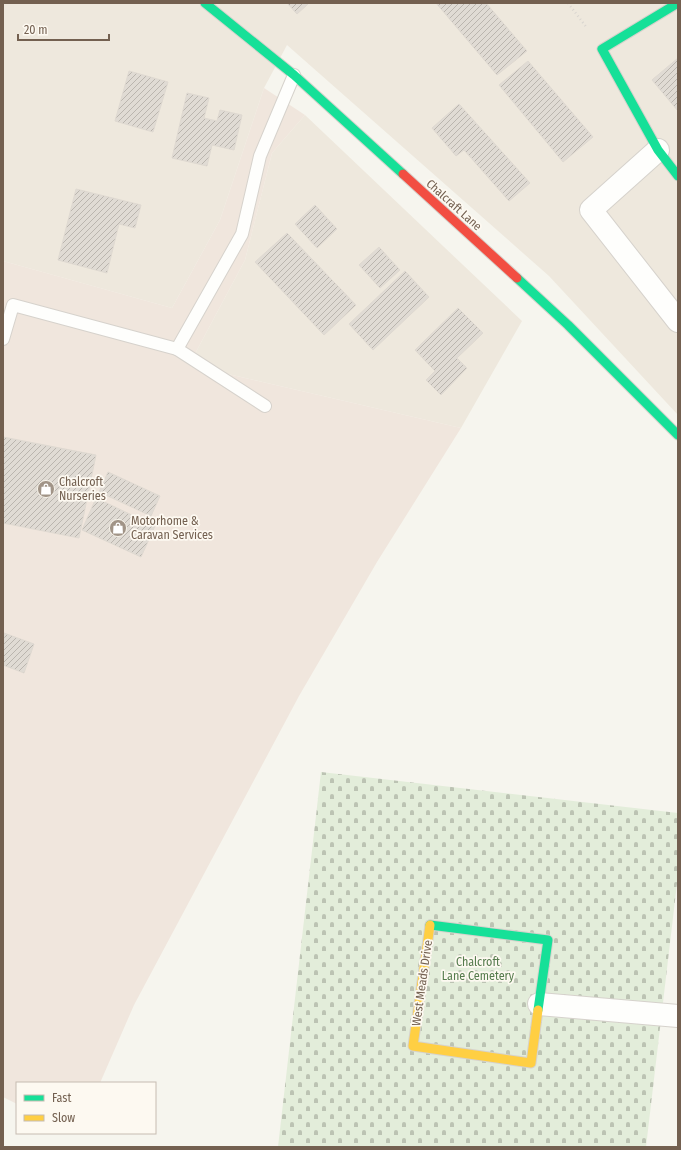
<svg xmlns="http://www.w3.org/2000/svg" width="681" height="1150" font-family="'Fira Sans Condensed',sans-serif">
  <style>
    .residential { fill: #eee8dd }
    .commercial { fill: #f0e6dd }
    .cemetery { fill: url(#cemetery-stones) }
    .building { fill: url(#building-hatch); stroke: #dfd9d1 }
    .lines { fill: none; stroke-linecap: round; stroke-linejoin: round }
    .lane-casing { stroke: #d6d2cc; stroke-width: 14 }
    .street-casing { stroke: #d6d2cc; stroke-width: 24 }
    .fast-casing { stroke: #d6d2cc; stroke-width: 11 }
    .slow-casing { stroke: #d6d2cc; stroke-width: 11 }
    .jam-casing { stroke: #d6d2cc; stroke-width: 11 }
    .path { stroke: #d9d5d0; stroke-width: 2.5; stroke-dasharray: 1 3; stroke-linecap: butt }
    .lane { stroke: #fefefc; stroke-width: 12 }
    .street { stroke: #fefefc; stroke-width: 22 }
    .fast { stroke: #16e098; stroke-width: 9 }
    .slow { stroke: #ffcf43; stroke-width: 9 }
    .jam { stroke: #f24e42; stroke-width: 9 }
    .labels { text-anchor: middle; dominant-baseline: central; stroke-width: 3.5; stroke-linejoin: round; paint-order: stroke }
    .street-label { font-size: 12px; fill: #736050; stroke: #fdf9f1 }
    .poi-label { font-size: 12px; fill: #736050; stroke: #fdf9f1; text-anchor: start }
    .park-label { font-size: 12px; fill: #567c4d; stroke: #fdf9f1 }
  </style>
  <defs>
    <pattern id="cemetery-stones" width="16" height="16" patternUnits="userSpaceOnUse"><rect width="16" height="16" fill="#e3edda"/><path d="M2 7V4a2 2 0 0 1 4 0v3zM10 15v-3a2 2 0 0 1 4 0v3z" fill="#bcc3b3"/></pattern>
    <pattern id="building-hatch" width="6" height="6" patternUnits="userSpaceOnUse"><rect width="6" height="6" fill="#e0dbd4"/><path d="M-1 1l2-2M0 6l6-6M5 7l2-2" fill="none" stroke="#bab5ae"/></pattern>
  </defs>
  <rect width="100%" height="100%" fill="#f6f5ee"/>
  <g class="residential">
    <path d="M3 3H678V415L549 276 287 45 264 88 220 220 172 308 3 261Z"/>
    <path d="M305 115 522 321 461 428 189 365 245 260 272 153Z"/>
  </g>
  <path class="commercial" d="M264 88 305 115 272 153 245 260 189 365 461 428 377 562 299 696 134 1005 100 1083H17V1104L3 1097V261L172 308 220 220Z"/>
  <path class="cemetery" d="M321 772 678 813V875L646 1147H278Z"/>
  <g class="building">
    <path d="M287 3H309L297 14Z"/>
    <path d="M436 3H486L527 51 497 75Z"/>
    <path d="M678 58V111L652 80Z"/>
    <path d="M528 61 593 137 563 162 499 85Z"/>
    <path d="M129 71 168 82 153 132 115 121Z"/>
    <path d="M187 93 209 98 204 118 217 121 220 110 242 115 234 150 212 145 207 166 172 158Z"/>
    <path d="M459 104 530 183 509 201 464 150 456 156 432 128Z"/>
    <path d="M76 189 141 205 135 228 119 224 107 273 58 260Z"/>
    <path d="M315 205 337 229 317 248 295 224Z"/>
    <path d="M287 233 356 305 324 335 255 262Z"/>
    <path d="M379 247 400 270 380 288 359 265Z"/>
    <path d="M405 271 429 297 373 350 349 324Z"/>
    <path d="M458 308 483 333 457 358 467 368 441 395 426 380 435 371 415 350Z"/>
    <path d="M3 437 96 455 79 538 3 523Z"/>
    <path d="M108 472 160 496 151 516 99 492Z"/>
    <path d="M96 498 155 526 141 557 82 530Z"/>
    <path d="M4 633 34 644 24 673 3 665Z"/>
  </g>
  <g class="lines">
    <g class="lane-casing">
      <g id="lane">
        <path d="M3 339 13 305 177 349 242 234 260 156 294 75"/>
        <path d="M177 349 265 406"/>
      </g>
    </g>
    <g class="street-casing">
      <g id="street">
        <path d="M658 150 591 210 678 321"/>
        <path d="M539 1004 678 1016"/>
      </g>
    </g>
    <g class="fast-casing">
      <g id="fast">
        <path d="M205 3 294 75 403 174"/>
        <path d="M678 3 602 49 658 150 678 176"/>
        <path d="M517 278 568 325 678 435"/>
        <path d="M430 925 548 940 538 1010"/>
      </g>
    </g>
    <g class="slow-casing">
      <path id="slow" d="M430 925 413 1046 531 1063 538 1010"/>
    </g>
    <g class="jam-casing">
      <path id="jam" d="M403 174 517 278"/>
    </g>
    <path class="path" d="M568 3 587 28"/>
    <use href="#lane" class="lane"/>
    <use href="#street" class="street"/>
    <use href="#fast" class="fast"/>
    <use href="#slow" class="slow"/>
    <use href="#jam" class="jam"/>
  </g>
  <defs>
    <g id="shop-disc" transform="scale(0.9)"><circle r="9.5" fill="#a19487" stroke="#fdf9f1"/><path d="M-5-2.5h2.3a2.7 3.5 0 0 1 5.4 0H5L5.5 6h-11ZM-1.5-2.5h3a1.5 2.3 0 0 0-3 0Z" fill="#fff"/></g>
  </defs>
  <g fill-rule="evenodd">
    <use href="#shop-disc" x="46" y="489"/>
    <use href="#shop-disc" x="118" y="528"/>
  </g>
  <g class="labels">
    <g class="street-label">
      <text transform="translate(454 205) rotate(42)">Chalcraft Lane</text>
      <text transform="translate(422 983) rotate(-82)">West Meads Drive</text>
    </g>
    <g class="poi-label">
      <text x="59" y="482">Chalcroft<tspan x="59" dy="14">Nurseries</tspan></text>
      <text x="131" y="521">Motorhome &amp;<tspan x="131" dy="14">Caravan Services</tspan></text>
    </g>
    <g class="park-label">
      <text x="478" y="962">Chalcroft<tspan x="478" dy="14">Lane Cemetery</tspan></text>
    </g>
  </g>
  <rect width="681" height="1150" fill="none" stroke="#736050" stroke-width="8"/>
  <rect x="16" y="1082" width="140" height="52" fill="#fdf9f1" stroke="#c6bcb1"/>
  <rect x="24" y="1095" width="20" height="6" fill="#16e098" stroke="#c6bcb1"/>
  <text x="52" y="1102" font-size="12" fill="#736050">Fast</text>
  <rect x="24" y="1115" width="20" height="6" fill="#ffcf43" stroke="#c6bcb1"/>
  <text x="52" y="1122" font-size="12" fill="#736050">Slow</text>
  <path d="M18 34v6h91v-6" fill="none" stroke="#736050" stroke-width="2"/>
  <text x="24" y="34" font-size="12" fill="#736050" stroke="#fdf9f1" stroke-width="3" paint-order="stroke">20 m</text>
</svg>
